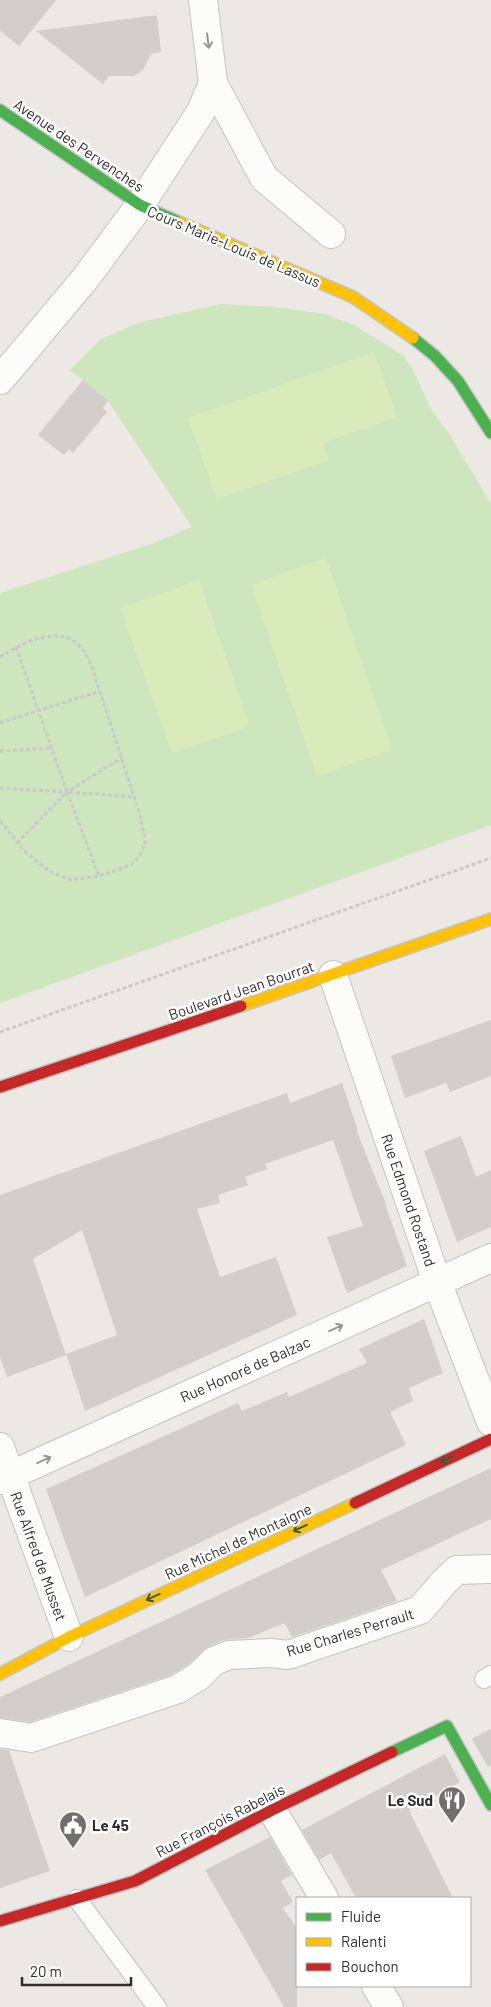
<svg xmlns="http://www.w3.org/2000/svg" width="491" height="2007" font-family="Barlow,sans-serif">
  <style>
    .green { fill: #cee6be }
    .pitch { fill: #d9eabb }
    .building { fill: #d1cecb }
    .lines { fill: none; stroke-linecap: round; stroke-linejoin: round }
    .lane-casing { stroke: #c5c4c5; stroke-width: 20 }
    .street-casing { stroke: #c5c4c5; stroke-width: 30 }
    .fast-casing { stroke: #c5c4c5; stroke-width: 14 }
    .slow-casing { stroke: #c5c4c5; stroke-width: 14 }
    .jam-casing { stroke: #c5c4c5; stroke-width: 14 }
    .path { stroke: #c9c9c8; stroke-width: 3; stroke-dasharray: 4 2.5; stroke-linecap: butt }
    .lane { stroke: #fcfcfb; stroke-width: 18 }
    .street { stroke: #fcfcfb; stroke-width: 28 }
    .fast { stroke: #4caf50; stroke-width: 11 }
    .slow { stroke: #ffc107; stroke-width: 11 }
    .jam { stroke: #c62828; stroke-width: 11 }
    .oneway { stroke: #959594 }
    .oneway2 { stroke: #385b3a }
    .labels { text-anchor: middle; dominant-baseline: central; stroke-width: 5; stroke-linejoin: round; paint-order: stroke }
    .street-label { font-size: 15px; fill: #2e2e2e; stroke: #fff }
    .poi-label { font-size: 15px; font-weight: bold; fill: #2e2e2e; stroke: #fff; text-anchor: end }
  </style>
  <rect width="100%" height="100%" fill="#ece8e4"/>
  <path class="green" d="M221 304 274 307 325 314 352 324 404 356 413 370 432 411 449 434 491 504V825L0 1003V593L151 544 192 527 108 401 70 370 101 339 141 322Z"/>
  <g class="pitch">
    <path d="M374 352 397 417 323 443 329 460 217 499 188 418Z"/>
    <path d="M326 558 392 750 317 776 251 585Z"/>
    <path d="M199 580 250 726 172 753 120 608Z"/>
  </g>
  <g class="building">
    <path d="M0 0H56L19 46 0 31Z"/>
    <path d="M157 15 161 52 151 54 143 70 134 76H109L103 84 36 31Z"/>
    <path d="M83 380 108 401 103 408 107 412 73 453 69 449 64 455 38 435Z"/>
    <path d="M491 1020V1076L450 1092 446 1083 405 1098 391 1056Z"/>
    <path d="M342 1083 358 1131 357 1132 386 1204H385L407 1266 347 1293 327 1237 363 1226 333 1140 265 1164 267 1169 245 1177 248 1185 218 1195 220 1203 197 1209 220 1277 276 1257 297 1315 85 1411 66 1354 117 1335 82 1230 33 1259 66 1355 7 1377 0 1357V1195L287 1093 290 1103Z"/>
    <path d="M461 1136 476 1177 491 1170V1227L457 1242 424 1151Z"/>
    <path d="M424 1319 443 1373 409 1388 413 1401 390 1412 406 1445 85 1597 46 1489 238 1403 242 1411 287 1392 289 1397 367 1363 359 1349Z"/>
    <path d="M491 1468V1519L381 1570 397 1601 292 1637 285 1623 248 1638 223 1640 208 1647 189 1664 171 1675 30 1722 0 1718V1697Z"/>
    <path d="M491 1729V1765L488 1767 472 1739Z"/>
    <path d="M0 1749 9 1750 50 1871 0 1888Z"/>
    <path d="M445 1754 460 1782 409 1811 453 1898H356L331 1853 319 1860 302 1830Z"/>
    <path d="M270 1837 292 1875 281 1881 293 1902 283 1908 297 1929V2007H284L205 1870Z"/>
  </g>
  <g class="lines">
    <g class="lane-casing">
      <g id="lane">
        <path d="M484 1679 491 1675"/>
        <path d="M77 1899 157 2007"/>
      </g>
    </g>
    <g class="street-casing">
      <g id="street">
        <path d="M213 83 264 178 331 234"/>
        <path d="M0 380 84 280 140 205 200 113 213 83 203 0"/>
        <path d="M333 975 437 1282 491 1422"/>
        <path d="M0 1447 69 1637"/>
        <path d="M0 1480 491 1258"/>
        <path d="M0 1733 31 1738 178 1689 199 1676 214 1661 229 1655 271 1653 288 1655 420 1610 445 1581 457 1570 491 1569"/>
        <path d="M272 1810 324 1898"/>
        <path d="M376 1986 389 2007"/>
      </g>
    </g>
    <g class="fast-casing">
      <g id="fast">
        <path d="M0 110 140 205 179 222"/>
        <path d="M413 338 435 356 458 381 491 433"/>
        <path d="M392 1752 447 1726 491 1805"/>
      </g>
    </g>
    <g class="slow-casing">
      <g id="slow">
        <path d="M179 222 353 297 413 338"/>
        <path d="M241 1006 491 919"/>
        <path d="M0 1674 69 1637 355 1503"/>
      </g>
    </g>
    <g class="jam-casing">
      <g id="jam">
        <path d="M0 1087 241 1006"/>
        <path d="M355 1503 491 1439"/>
        <path d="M0 1921 135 1881 272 1810 392 1752"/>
      </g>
    </g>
    <g class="path">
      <path d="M16 647 67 792 134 797"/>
      <path d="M0 657C21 644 61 622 81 648 85 652 88 659 91 664L138 809 144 833 145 844 139 857 131 865 99 876 71 880 49 871 23 850 0 820"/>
      <path d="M0 723 100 691"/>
      <path d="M0 751 52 748"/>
      <path d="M0 788 67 792 121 758"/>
      <path d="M17 843 67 792 99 876"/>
      <path d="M0 1032 491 858"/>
    </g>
    <use href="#lane" class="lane"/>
    <use href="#street" class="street"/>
    <use href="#fast" class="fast"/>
    <use href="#slow" class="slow"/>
    <use href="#jam" class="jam"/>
  </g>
  <defs><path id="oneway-shaft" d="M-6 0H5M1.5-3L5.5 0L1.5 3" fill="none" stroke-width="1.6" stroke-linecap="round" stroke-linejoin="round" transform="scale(1.25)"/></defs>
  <g class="oneway">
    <use href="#oneway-shaft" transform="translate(208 41) rotate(83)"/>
    <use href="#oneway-shaft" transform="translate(336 1328) rotate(-24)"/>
    <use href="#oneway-shaft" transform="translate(44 1460) rotate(-24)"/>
  </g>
  <g class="oneway2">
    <use href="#oneway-shaft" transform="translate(447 1459) rotate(155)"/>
    <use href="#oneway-shaft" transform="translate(300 1528) rotate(155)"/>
    <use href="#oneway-shaft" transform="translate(153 1597) rotate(155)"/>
  </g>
  <defs>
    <g id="restaurant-pin" transform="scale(1.4375)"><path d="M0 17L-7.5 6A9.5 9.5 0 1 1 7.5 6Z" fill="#706f6e" stroke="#fff"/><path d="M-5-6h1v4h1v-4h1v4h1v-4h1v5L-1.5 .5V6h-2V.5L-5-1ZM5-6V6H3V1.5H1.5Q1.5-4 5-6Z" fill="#fff"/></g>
    <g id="civic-pin" transform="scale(1.4375)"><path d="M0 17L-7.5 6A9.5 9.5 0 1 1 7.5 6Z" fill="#706f6e" stroke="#fff"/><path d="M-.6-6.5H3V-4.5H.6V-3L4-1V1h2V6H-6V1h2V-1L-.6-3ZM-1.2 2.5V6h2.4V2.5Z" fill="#fff"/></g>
  </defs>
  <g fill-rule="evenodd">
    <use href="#restaurant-pin" x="452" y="1800"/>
    <use href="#civic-pin" x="73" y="1825"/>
  </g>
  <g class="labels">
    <g class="street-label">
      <text transform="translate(79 145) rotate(34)">Avenue des Pervenches</text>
      <text transform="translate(234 246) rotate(23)">Cours Marie-Louis de Lassus</text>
      <text transform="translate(241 990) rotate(-19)">Boulevard Jean Bourrat</text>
      <text transform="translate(409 1200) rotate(71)">Rue Edmond Rostand</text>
      <text transform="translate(245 1369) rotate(-24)">Rue Honoré de Balzac</text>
      <text transform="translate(238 1541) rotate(-25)">Rue Michel de Montaigne</text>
      <text transform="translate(39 1556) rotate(70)">Rue Alfred de Musset</text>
      <text transform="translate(350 1632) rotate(-17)">Rue Charles Perrault</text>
      <text transform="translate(220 1820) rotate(-27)">Rue François Rabelais</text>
    </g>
    <g class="poi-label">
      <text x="433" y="1800">Le Sud</text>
      <text x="92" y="1825" text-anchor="start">Le 45</text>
    </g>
  </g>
  <rect x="296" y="1897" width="175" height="90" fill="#ffffff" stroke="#ababab"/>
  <rect x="306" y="1913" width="25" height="8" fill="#4caf50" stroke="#ababab"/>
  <text x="341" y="1922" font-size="15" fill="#2e2e2e">Fluide</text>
  <rect x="306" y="1938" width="25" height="8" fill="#ffc107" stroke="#ababab"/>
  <text x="341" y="1947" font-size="15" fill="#2e2e2e">Ralenti</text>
  <rect x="306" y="1963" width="25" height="8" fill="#c62828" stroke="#ababab"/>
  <text x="341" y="1972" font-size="15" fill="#2e2e2e">Bouchon</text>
  <path d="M22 1977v8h109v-8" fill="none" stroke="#2e2e2e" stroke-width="2.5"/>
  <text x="30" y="1977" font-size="15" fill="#2e2e2e" stroke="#ffffff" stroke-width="4" paint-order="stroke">20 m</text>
</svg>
